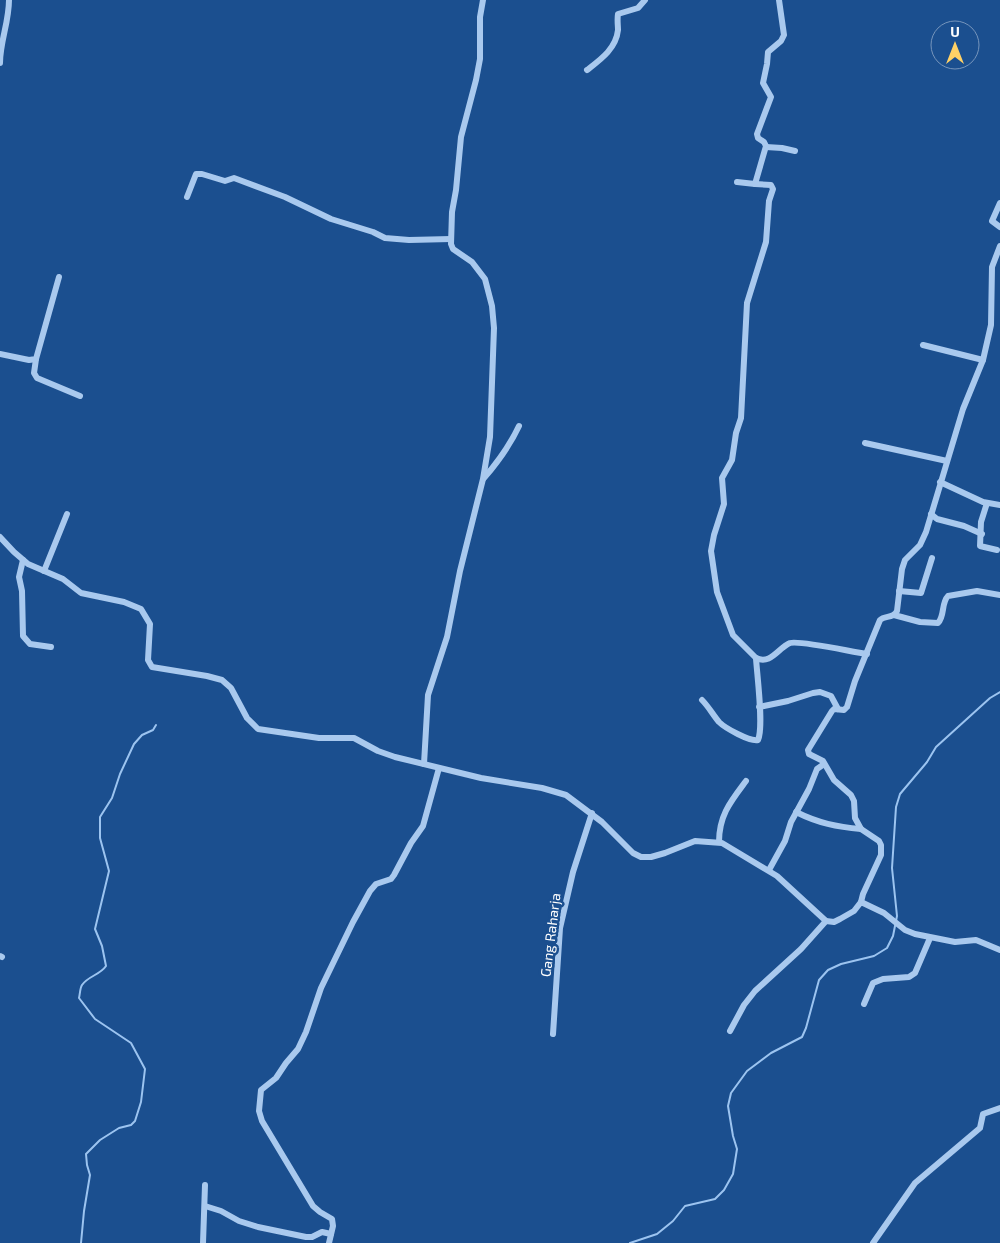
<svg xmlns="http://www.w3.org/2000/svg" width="1000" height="1243" font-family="'Exo 2',sans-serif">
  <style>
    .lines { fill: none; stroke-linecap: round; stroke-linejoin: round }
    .stream { stroke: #9cc4f0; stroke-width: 2 }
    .minor { stroke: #a9c9ee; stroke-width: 6 }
    .labels { text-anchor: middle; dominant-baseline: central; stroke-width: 5; stroke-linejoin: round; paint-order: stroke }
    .street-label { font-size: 14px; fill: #fff; stroke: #1b4f8f }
  </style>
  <rect width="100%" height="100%" fill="#1b4f8f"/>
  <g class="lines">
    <g class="stream">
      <path d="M81 1243 84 1211 90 1175 87 1165 86 1154 100 1140 119 1128 131 1125 135 1121 141 1102 145 1069 131 1043 95 1019 79 998C80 994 80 988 82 985 88 976 100 975 106 966L102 946 95 929 109 871 100 838V817L112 798 120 774 134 744 142 735 153 730 156 725"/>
      <path d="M630 1243 657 1234 673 1221 685 1206 715 1199 724 1190 733 1174 737 1149 733 1136 728 1106 731 1093 747 1071 771 1053 802 1037 806 1028 819 980 828 970 841 964 874 956 887 948 893 936 897 916 892 868 896 807 900 794 927 762 936 747 990 698 1000 692"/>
    </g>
    <g class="minor">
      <path d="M779 0 784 35 781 41 768 52 767 64 763 83 771 97 757 134 758 138 764 142 766 146 755 184 771 185 773 189 769 201 766 242 747 303 741 418 736 433 732 460 722 478 724 504 714 535 711 551 717 592 733 635 756 658C771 665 778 648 790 643 800 640 852 652 867 654"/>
      <path d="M0 63C0 42 9 22 9 0"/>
      <path d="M587 70C600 60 616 49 618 30 618 25 617 20 618 14L638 8 645 0"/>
      <path d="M766 147 782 148 795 151"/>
      <path d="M737 182 755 184"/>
      <path d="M187 197 196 174H202L225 181 234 178 285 197 331 219 373 232 385 238 409 240 451 239"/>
      <path d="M1000 203 992 221 1000 227"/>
      <path d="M923 345 983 360"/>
      <path d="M0 354 29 360 36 359 59 277"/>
      <path d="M36 359 34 373 37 378 80 396"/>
      <path d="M865 443 947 461"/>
      <path d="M484 478C498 462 510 445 519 426"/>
      <path d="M940 482 983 502 1000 505"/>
      <path d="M987 503 981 522 980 546 997 550"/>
      <path d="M931 514 937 519 964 526 982 534"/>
      <path d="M0 537 14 552 28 564 63 579 81 593 124 602 141 609 150 624 148 660 152 667 207 676 222 680 231 688 247 718 258 729 319 738H354L378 751 395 757 481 778 542 788 566 795 602 822 633 853 641 857H651L665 853 695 841 722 843 777 876 826 921 834 922 840 919 854 911 861 902 884 913 905 930 915 934 955 942 976 940 1000 950"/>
      <path d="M23 560 19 577 22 591 23 636 30 644 51 647"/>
      <path d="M44 571 67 514"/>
      <path d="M899 591 921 593 932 558"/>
      <path d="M894 615 920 622 938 623C945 616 941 603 948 596L977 591 1000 595"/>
      <path d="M702 700C709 707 713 715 719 722 725 728 750 742 758 740 764 727 757 675 756 658"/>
      <path d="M759 707 788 701 813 693 820 692 831 696 838 709"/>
      <path d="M424 764 428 695 447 637 460 571 483 479 490 437 494 328 492 306 485 279 472 262 453 249 451 244 452 212 456 190 461 137 476 80 480 59V17L483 0"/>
      <path d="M796 812C818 823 837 827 861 829"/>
      <path d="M719 842C719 815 731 801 746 781"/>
      <path d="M769 870 785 841 791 822 809 789 817 769 824 764"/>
      <path d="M861 902 863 894 881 855V845L879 841 861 829 855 818 854 801 851 795 834 780 823 761 809 754 808 750 832 711 834 709 844 710 847 707 855 681 880 620C885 615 893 619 897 611L902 569 905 560 920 545 926 532 963 409 983 360 991 325 992 267 1000 246"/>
      <path d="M0 956 2 957"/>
      <path d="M864 1004 873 983 883 979 909 977 915 973 930 938"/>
      <path d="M730 1031 744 1005 755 991 801 949 826 921"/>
      <path d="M553 1034 560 928 573 872 592 813"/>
      <path d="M205 1206 221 1211 239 1221 258 1227 306 1237H312L322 1232 331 1234"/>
      <path d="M203 1243 205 1185"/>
      <path d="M329 1243 333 1226 332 1219 320 1212 313 1206 262 1121 259 1111 261 1090 276 1078 286 1063 298 1049 306 1032 321 988 353 922 370 891 376 884 391 879 394 875 411 843 423 826 439 768"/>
      <path d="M873 1243 915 1183 980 1128 983 1114 1000 1108"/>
    </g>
  </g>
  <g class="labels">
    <g class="street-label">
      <text transform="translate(550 935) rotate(-83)">Gang Raharja</text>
    </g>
  </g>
  <g transform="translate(955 45)"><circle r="24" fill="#1b4f8f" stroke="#7695bc"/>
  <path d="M0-4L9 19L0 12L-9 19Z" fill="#ffd166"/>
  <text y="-8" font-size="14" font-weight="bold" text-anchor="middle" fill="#ffffff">U</text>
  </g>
</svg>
